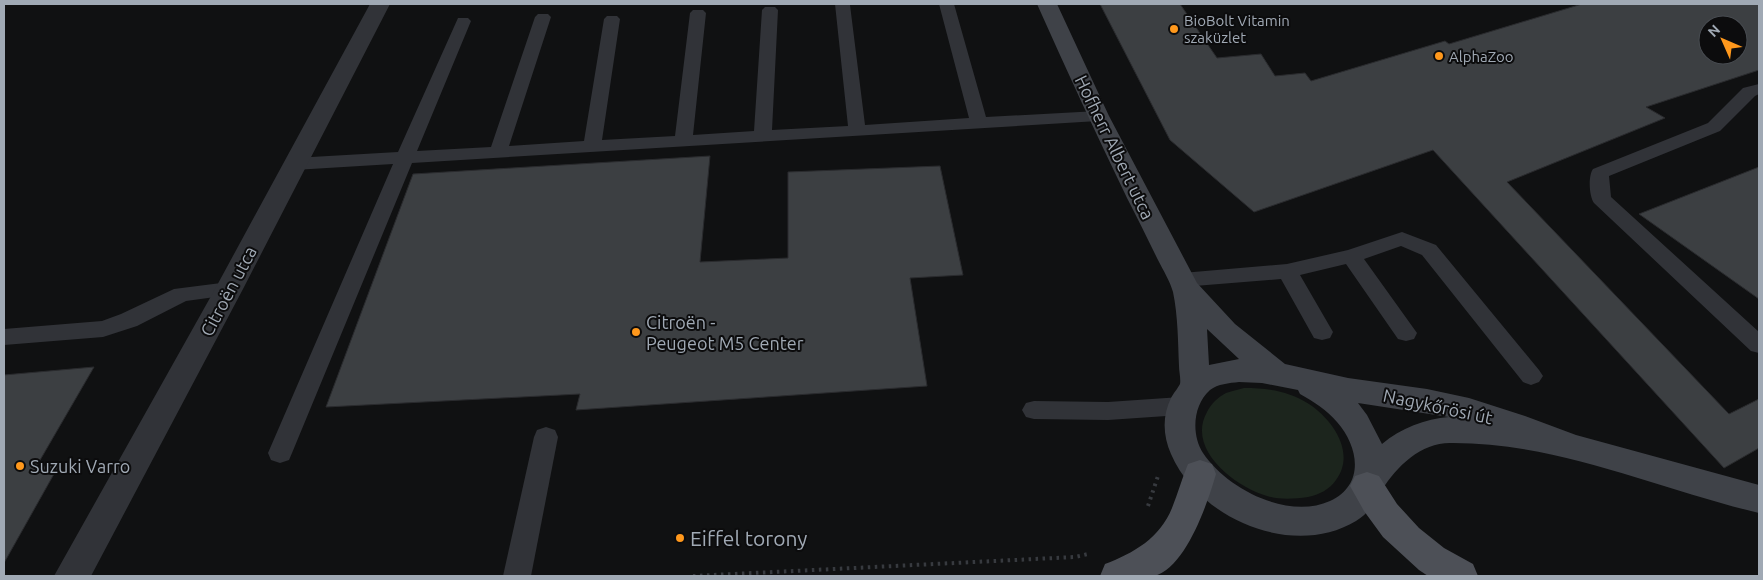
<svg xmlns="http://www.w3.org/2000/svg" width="1763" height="580" font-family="Ubuntu,sans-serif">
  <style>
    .green { fill: #1c251d }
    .building { fill: #3c3f42; stroke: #2a2b2e; fill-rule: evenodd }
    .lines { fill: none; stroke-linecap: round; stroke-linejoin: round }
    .path { stroke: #373a3f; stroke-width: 4; stroke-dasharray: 2.5 4.5; stroke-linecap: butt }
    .lane { fill: #313338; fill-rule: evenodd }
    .street { fill: #313338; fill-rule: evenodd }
    .secondary { fill: #3f4248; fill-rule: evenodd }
    .primary { fill: #4d5057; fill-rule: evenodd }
    .poi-dot { fill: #ff981c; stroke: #0c0c0d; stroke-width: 2 }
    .labels { text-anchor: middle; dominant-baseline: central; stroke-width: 4; stroke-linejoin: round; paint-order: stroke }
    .far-poi-label { font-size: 15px; fill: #a0a9b4; stroke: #0c0c0d; text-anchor: start }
    .street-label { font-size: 18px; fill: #a0a9b4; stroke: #0c0c0d }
    .poi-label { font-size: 18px; fill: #a0a9b4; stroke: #0c0c0d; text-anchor: start }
    .near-poi-label { font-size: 21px; fill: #a0a9b4; stroke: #0c0c0d; text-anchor: start }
  </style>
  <rect width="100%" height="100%" fill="#101112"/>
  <path class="green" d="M1244 388C1267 388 1289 391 1309 404 1333 420 1356 453 1336 480 1330 489 1319 495 1308 497 1294 499 1280 500 1267 496 1235 487 1186 449 1207 412 1211 404 1218 397 1226 393 1231 391 1238 390 1244 388Z"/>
  <g class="building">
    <path d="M1100 4H1180L1217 58 1261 54 1275 76 1305 73 1311 81 1445 41 1449 44 1582 4H1759V70L1646 107 1665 118 1507 182 1729 414 1759 399V448L1724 468 1433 150 1254 212 1170 140ZM1708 25H1738V55H1708Z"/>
    <path d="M710 156 700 262 788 258V172L940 166 963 275 910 278 927 386 576 410 580 394 326 407 413 174Z"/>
    <path d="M1759 167V299L1639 214Z"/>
    <path d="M94 367 36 467 59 465 4 563V375Z"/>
  </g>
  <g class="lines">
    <g class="path">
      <path d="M1148 506 1158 476H1160"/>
      <path d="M693 576 1075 557 1088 554"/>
    </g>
    <g class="lane">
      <path d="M835 4 850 5 865 125 969 118 939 4H954L986 117 1098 111 1104 112 1107 116 1104 120 1098 121 412 163 292 453 289 460 280 463 271 460 268 453 393 164 294 170 287 168 285 164 287 160 294 158 398 152 458 18H468L471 21 417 151 491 147 535 17 538 14H548L551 17 509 146 584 141 604 19 607 16H617L620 19 602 140 675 136 690 13 693 10H703L706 13 693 135 754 131 762 10 765 7H775L778 10 772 130 848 126Z"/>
      <path d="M1759 84V94L1755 96 1720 131 1609 176 1611 197 1759 332V353L1751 351 1594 203C1589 196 1588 176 1593 169L1708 123 1743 88Z"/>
      <path d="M1402 232 1436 245 1539 370 1543 376 1539 382 1531 385 1523 382 1422 255 1401 246 1364 259 1417 333 1414 339 1406 341 1398 339 1346 264 1300 275 1333 332 1330 338 1322 340 1314 338 1281 279 1182 287 1175 285 1171 280 1175 275 1182 273 1287 264 1348 250Z"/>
      <path d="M229 282 237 284 240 289 237 294 186 301 137 326 103 337 4 345V329L102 321 121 314 174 289Z"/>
      <path d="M1181 397 1189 399 1193 406 1189 413 1181 415 1108 420 1034 419 1026 417 1022 410 1026 403 1034 401 1108 402Z"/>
      <path d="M546 427 555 430 558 437 531 576H503L534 437 537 430Z"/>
    </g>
    <path class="street" d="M370 4H390L243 289 91 576H54L215 289Z"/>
    <path class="secondary" d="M1037 4H1057L1109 116 1197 283 1235 324 1285 364 1348 378 1427 389 1469 398 1525 416 1576 435 1759 485V513C1658 489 1557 442 1450 443 1421 443 1397 466 1382 490 1374 503 1369 513 1356 521 1293 559 1199 519 1171 454 1163 436 1162 416 1171 398 1173 394 1178 388 1180 384 1181 380 1179 371 1179 366 1178 342 1178 316 1173 292 1170 281 1163 270 1158 260 1148 240 1138 219 1127 198 1096 134 1066 69 1037 4ZM1207 329 1239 359 1209 365ZM1239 382 1262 383 1298 390 1300 394C1314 402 1327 410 1337 422 1359 447 1365 485 1330 501 1288 520 1227 489 1203 453 1191 434 1193 405 1210 390 1218 384 1229 383 1239 382ZM1358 403 1449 417C1425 419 1401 428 1382 444L1367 415Z"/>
    <g class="primary">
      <path d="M1200 460 1212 464 1216 474C1208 502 1186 568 1154 576 1142 579 1114 576 1100 576L1105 564C1134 553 1160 538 1172 508 1178 493 1182 478 1188 464Z"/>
      <path d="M1367 472 1379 476 1397 504 1419 528 1444 548 1473 564 1478 576H1428L1419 570 1383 537 1364 511 1350 486 1355 476Z"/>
    </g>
  </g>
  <g class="poi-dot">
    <circle cx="1174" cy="29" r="5"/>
    <circle cx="1439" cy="56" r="5"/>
    <circle cx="636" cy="332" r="5"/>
    <circle cx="20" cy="466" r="5"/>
    <circle cx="680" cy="538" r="5"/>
  </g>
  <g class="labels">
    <g class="far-poi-label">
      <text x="1184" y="20">BioBolt Vitamin<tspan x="1184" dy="17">szaküzlet</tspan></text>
      <text x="1449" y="56">AlphaZoo</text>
    </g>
    <g class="street-label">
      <text transform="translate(1115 147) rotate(64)">Hofherr Albert utca</text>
      <text transform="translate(228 291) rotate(-62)">Citroën utca</text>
      <text transform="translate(1438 406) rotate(12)">Nagykőrösi út</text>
    </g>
    <g class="poi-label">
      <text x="646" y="322">Citroën -<tspan x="646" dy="21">Peugeot M5 Center</tspan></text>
      <text x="30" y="466">Suzuki Varro</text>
    </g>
    <g class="near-poi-label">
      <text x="690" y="538">Eiffel torony</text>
    </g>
  </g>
  <rect width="1763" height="580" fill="none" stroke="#a0a9b4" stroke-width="10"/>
  <g transform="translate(1723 40) rotate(315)"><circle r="24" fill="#0c0c0d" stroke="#474b50"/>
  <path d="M0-4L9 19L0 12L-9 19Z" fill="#ff981c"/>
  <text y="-8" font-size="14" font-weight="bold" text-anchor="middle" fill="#a0a9b4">N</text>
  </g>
</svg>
